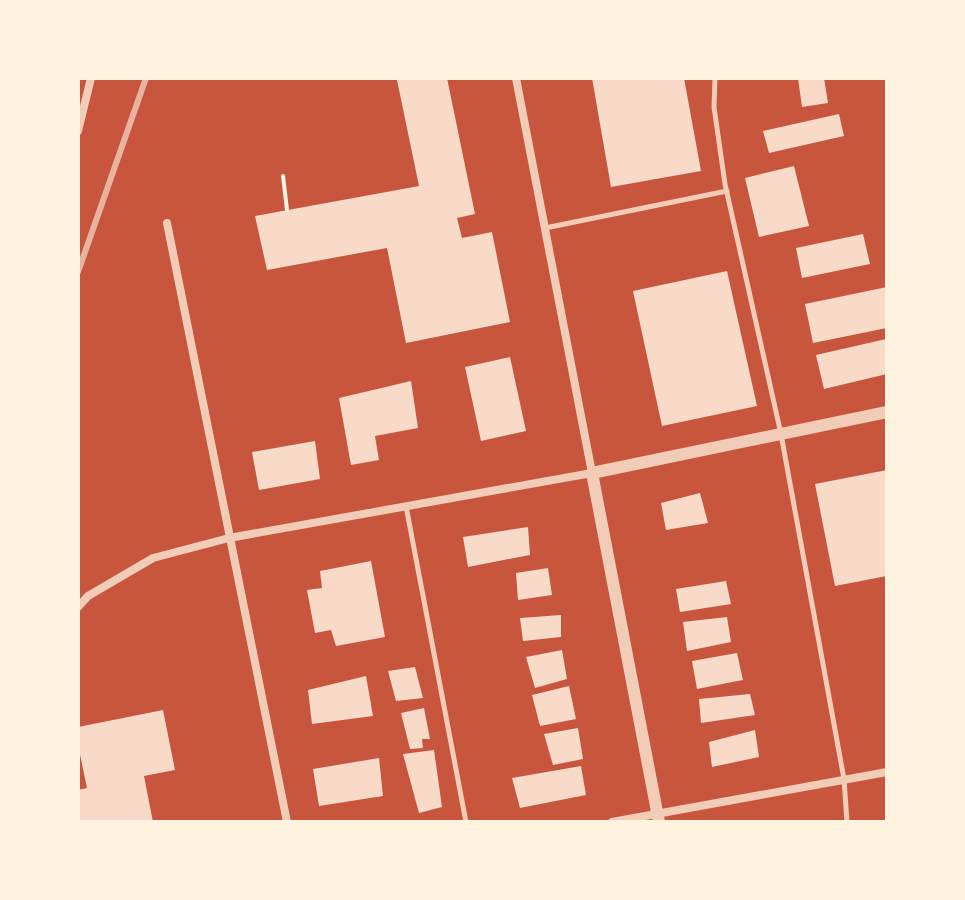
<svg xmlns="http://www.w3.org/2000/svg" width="965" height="900" font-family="'PT Serif',serif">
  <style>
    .building { fill: #f7dbc8 }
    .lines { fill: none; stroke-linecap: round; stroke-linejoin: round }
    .path { stroke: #fff3e0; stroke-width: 4 }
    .service { stroke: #f1ccb7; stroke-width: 5 }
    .minor { stroke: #f1ccb7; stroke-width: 8 }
    .tertiary { stroke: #f1ccb7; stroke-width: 12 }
    .rail { stroke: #e9b49f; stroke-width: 6 }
  </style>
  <rect width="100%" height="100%" fill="#c8553d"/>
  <g class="building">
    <path d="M408 78H447L475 214 457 218 462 238 492 232 510 322 406 343 387 248 267 270 255 216 419 186 397 80Z"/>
    <path d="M592 78H684L701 171 611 187Z"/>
    <path d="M798 78H824L828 103 802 107Z"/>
    <path d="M839 114 844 136 769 153 763 131Z"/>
    <path d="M794 166 809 226 759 237 745 178Z"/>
    <path d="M863 234 870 264 802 278 796 248Z"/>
    <path d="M727 271 757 406 662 426 633 291Z"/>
    <path d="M887 287V328L813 343 805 304Z"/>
    <path d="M886 339 887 374 824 389 816 355Z"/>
    <path d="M510 357 526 431 481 441 465 367Z"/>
    <path d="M411 381 418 428 375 436 379 460 351 465 339 398Z"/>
    <path d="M315 441 320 479 259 490 252 452Z"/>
    <path d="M887 470V576L835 586 815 484Z"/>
    <path d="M700 493 708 523 666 530 661 503Z"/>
    <path d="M528 527 530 555 468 567 463 537Z"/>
    <path d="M371 561 385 637 336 646 331 630 315 633 307 590 322 588 320 571Z"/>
    <path d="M548 568 552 595 518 600 516 573Z"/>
    <path d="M726 581 731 604 680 612 676 589Z"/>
    <path d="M561 615V637L523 641 520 618Z"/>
    <path d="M727 617 731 642 687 651 683 622Z"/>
    <path d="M562 650 567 679 535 688 526 657Z"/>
    <path d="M737 653 743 680 697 689 692 661Z"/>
    <path d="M415 667 423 698 396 701 388 671Z"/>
    <path d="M366 676 373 716 312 724 308 690Z"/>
    <path d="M569 686 576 719 540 726 532 695Z"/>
    <path d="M750 694 755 715 701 723 699 699Z"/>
    <path d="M424 708 430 739H422L423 748 410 749 401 713Z"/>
    <path d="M163 710 175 770 144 776 153 822H79L78 790 87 788 78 745V727Z"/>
    <path d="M578 728 583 759 553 765 544 734Z"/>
    <path d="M755 730 759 757 712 767 709 742Z"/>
    <path d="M434 750 442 807 419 813 403 754Z"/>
    <path d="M379 758 383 796 319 806 313 769Z"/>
    <path d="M581 766 586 795 520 808 512 778Z"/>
  </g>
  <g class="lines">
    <path class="path" d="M283 176 287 210"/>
    <g class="service">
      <path d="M715 78 714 107 725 184 781 434 844 779 847 822"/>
      <path d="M545 228 727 191"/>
      <path d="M406 506 466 822"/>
    </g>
    <g class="minor">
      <path d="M78 131 91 78"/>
      <path d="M167 223 287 822"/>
      <path d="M78 607 88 596 153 558 229 538 592 473 516 78"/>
      <path d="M612 822 887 772"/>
    </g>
    <path class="tertiary" d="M659 822 592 473 887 412"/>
    <path class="rail" d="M78 272 146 78"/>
  </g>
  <rect width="965" height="900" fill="none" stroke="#fff3e0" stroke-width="160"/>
</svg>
